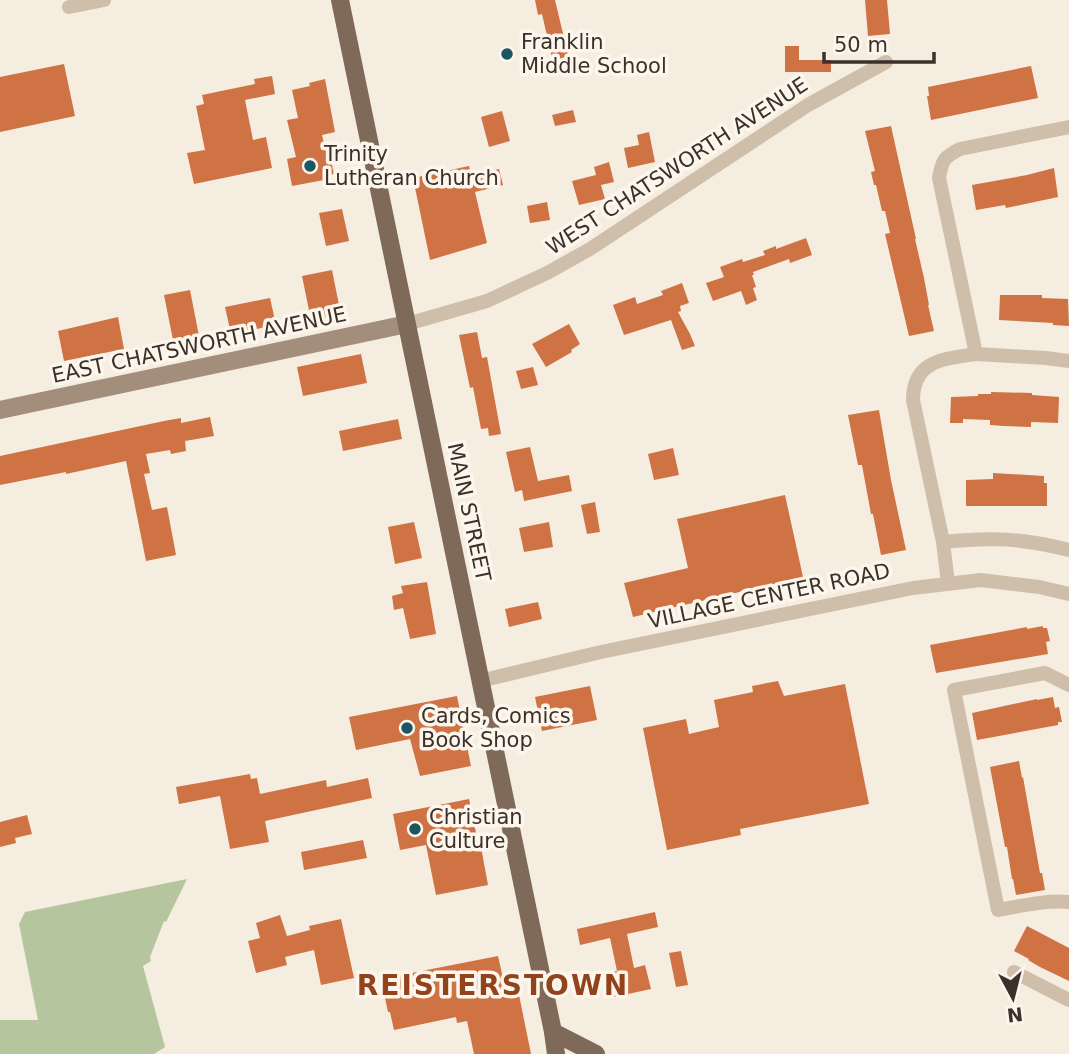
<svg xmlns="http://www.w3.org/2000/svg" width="1069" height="1054" font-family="'DejaVu Sans',sans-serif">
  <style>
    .green { fill: #b5c69e }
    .building { fill: #cf7244 }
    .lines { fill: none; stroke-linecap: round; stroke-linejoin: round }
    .street { stroke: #cfbeaa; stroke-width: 14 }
    .secondary { stroke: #a38d7b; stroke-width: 18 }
    .primary { stroke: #7f6a5a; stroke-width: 18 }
    .poi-dot { fill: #1b5661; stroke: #fcf6ed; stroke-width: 2.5 }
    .labels { text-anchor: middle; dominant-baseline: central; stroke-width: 7; stroke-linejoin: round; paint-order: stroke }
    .poi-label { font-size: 21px; fill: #3c312a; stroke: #fcf6ed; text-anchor: start }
    .street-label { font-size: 21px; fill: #3c312a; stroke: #fcf6ed }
    .district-label { font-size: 28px; font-weight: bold; letter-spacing: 2px; fill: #92431c; stroke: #fcf6ed }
  </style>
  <rect width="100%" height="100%" fill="#f5ede0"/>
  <path class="green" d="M187 879 166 922 164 921 150 957 151 961 143 966 165 1047 154 1054H0V1020H38L19 924 25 912Z"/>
  <g class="building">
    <path d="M535 0H555L571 67 555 71 542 14 538 15Z"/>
    <path d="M865 0H887L890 34 868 36Z"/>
    <path d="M785 46H799V60H831V72H785Z"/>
    <path d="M64 64 75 116 0 132V77Z"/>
    <path d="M1031 66 1038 98 931 120 927 96H929L928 87Z"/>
    <path d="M272 76 275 94 245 100 253 140 266 137 272 168 194 184 187 153 205 150 196 106 204 104 202 95 255 84 254 79Z"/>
    <path d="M325 79 335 132 322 135 327 156H330L334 174 323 176 324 180 292 186 287 159 296 157 287 120 298 118 292 90 310 86 309 83Z"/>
    <path d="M573 110 576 122 555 126 552 115Z"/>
    <path d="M502 111 510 141 489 147 481 117Z"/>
    <path d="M891 126 916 239H915L924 278 929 305H928L934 331 909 336 885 234 890 233 885 211H882L876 185H874L871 172 875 171 865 131Z"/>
    <path d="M649 132 655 162 628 168 624 148 639 145 637 135Z"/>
    <path d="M609 162 614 182 601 185 605 199 579 205 572 181 596 175 594 167Z"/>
    <path d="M469 166 471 176 499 169 503 185 475 192 487 243 430 260 413 178Z"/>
    <path d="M1054 168 1058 197 1006 208 1005 205 976 210 972 185 1027 175Z"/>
    <path d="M547 202 550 220 530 223 527 206Z"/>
    <path d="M342 209 349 241 326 246 319 213Z"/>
    <path d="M806 238 812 255 790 263 789 259 753 272 754 275H752L756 287 753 288 757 300 746 305 741 291 713 301 706 283 724 277 720 267 742 259 743 262 765 255 763 251 776 246V249Z"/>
    <path d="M332 270 341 315 311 320 302 276Z"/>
    <path d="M682 283 689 303 680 306 681 311 678 312 690 334 695 346 682 350 671 320 624 335 613 305 635 297 637 304 663 295 661 291Z"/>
    <path d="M190 290 199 336 173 340 164 295Z"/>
    <path d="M1000 295H1042V298L1068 299 1069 326 1053 325V323L999 320Z"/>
    <path d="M270 298 276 325 231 334 225 307Z"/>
    <path d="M118 317 124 349 64 361 58 331Z"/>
    <path d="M569 324 580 344 571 350 572 352 546 367 532 344Z"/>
    <path d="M477 332 482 358 487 357 501 434 489 436 488 428 481 429 473 387 470 388 459 335Z"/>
    <path d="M361 354 367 383 303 396 297 367Z"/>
    <path d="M533 367 538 385 521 389 516 371Z"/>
    <path d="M991 392 1032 393V395L1059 397 1058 423 1031 422V427L1004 426 990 425V420L963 419V423H950L951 397 978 396V394H991Z"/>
    <path d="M879 410 891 480 906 550 881 555 873 514H871L862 465H858L848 415Z"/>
    <path d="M210 417 214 436 185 441 186 451 171 454 170 450 146 454 150 473 144 474 152 510 167 507 176 555 146 561 126 461 66 474V472L0 485V456L164 421 181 418V423Z"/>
    <path d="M398 419 402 439 343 451 339 431Z"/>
    <path d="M530 447 538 481 569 475 572 491 524 501 522 490 515 492 506 452Z"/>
    <path d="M673 448 679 475 654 480 648 454Z"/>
    <path d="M993 473 1044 476V483H1047V506H966V480L993 479Z"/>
    <path d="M785 495 803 577 633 617 624 583 688 568 677 519Z"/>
    <path d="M595 502 600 532 587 534 581 505Z"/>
    <path d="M414 522 422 558 395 564 388 527Z"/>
    <path d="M549 522 553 547 524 552 519 528Z"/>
    <path d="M427 582 436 634 410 639 403 608 394 610 392 596 403 593 401 586Z"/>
    <path d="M538 602 542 619 509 627 505 609Z"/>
    <path d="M1043 626V628H1047L1050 641 1046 642 1048 654 936 673 930 645 1011 630 1027 627V629Z"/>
    <path d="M778 681 784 696 845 684 869 804 740 829 741 835 667 850 643 728 686 719 689 734 719 727 714 700 753 692 752 686Z"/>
    <path d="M590 686 597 720 542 731 535 697Z"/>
    <path d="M457 696 471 766 420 776 410 739 356 750 349 717Z"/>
    <path d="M1053 697 1055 708 1059 707 1062 722H1058V725L977 740 972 713 1037 699V700Z"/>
    <path d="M1019 761 1022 778 1023 777 1040 873H1042L1045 890 1016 895 1013 879H1012L1007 847H1005L990 767Z"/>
    <path d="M250 774 251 779 257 778 260 794 326 780 327 787 368 778 372 798 265 821 269 842 230 849 220 796 179 804 176 787Z"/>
    <path d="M469 799 479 847H481L488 885 436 895 426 845 400 850 393 814Z"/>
    <path d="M27 815 32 834 15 838 16 843 0 847V822Z"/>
    <path d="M363 840 367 858 304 870 301 852Z"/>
    <path d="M655 912 658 927 627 934 634 968 645 965 651 989 614 997 608 973 617 971 610 938 580 945 577 929Z"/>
    <path d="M280 915 287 936 310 930 309 926 341 919 354 978 321 985 314 950 285 957 287 965 256 973 248 941 260 938 256 923Z"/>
    <path d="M1027 926 1069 948V981L1040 967 1028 960 1029 959 1014 951Z"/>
    <path d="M681 951 688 985 676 987 669 953Z"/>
    <path d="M498 956 505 987 517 985 531 1054H474L467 1021 457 1023 456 1017 394 1030 390 1012H388L381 979Z"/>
  </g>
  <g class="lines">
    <g class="street">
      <path d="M69 7 104 0"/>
      <path d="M407 324 487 301 549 272 590 249 808 105 886 62"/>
      <path d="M976 354 1046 358 1069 361"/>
      <path d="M943 542C991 537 1022 538 1069 550"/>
      <path d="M948 583 943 542 913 400C913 360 944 359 976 354L939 178C942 160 944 157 960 149L1069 127"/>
      <path d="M480 681 601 652 913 588 981 580 1039 587 1069 594"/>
      <path d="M1069 685 1045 673 954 690 998 910C1021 906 1045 900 1069 902"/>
      <path d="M1014 972 1069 1000"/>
    </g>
    <path class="secondary" d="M0 410 407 324"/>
    <g class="primary">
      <path d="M340 0 553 1032 556 1054"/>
      <path d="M553 1032 596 1054"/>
    </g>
  </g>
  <g class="poi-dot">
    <circle cx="507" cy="54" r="7"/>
    <circle cx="310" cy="166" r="7"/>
    <circle cx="407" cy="728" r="7"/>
    <circle cx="415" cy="829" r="7"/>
  </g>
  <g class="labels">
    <g class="poi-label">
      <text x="521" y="42">Franklin<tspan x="521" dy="24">Middle School</tspan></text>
      <text x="324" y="154">Trinity<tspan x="324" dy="24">Lutheran Church</tspan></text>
      <text x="421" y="716">Cards, Comics<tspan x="421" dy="24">Book Shop</tspan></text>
      <text x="429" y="817">Christian<tspan x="429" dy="24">Culture</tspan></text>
    </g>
    <g class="street-label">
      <text transform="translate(677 166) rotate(-33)">WEST CHATSWORTH AVENUE</text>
      <text transform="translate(199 345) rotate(-12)">EAST CHATSWORTH AVENUE</text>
      <text transform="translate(469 512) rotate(78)">MAIN STREET</text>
      <text transform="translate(769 596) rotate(-12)">VILLAGE CENTER ROAD</text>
    </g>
    <g class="district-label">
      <text x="493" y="985">REISTERSTOWN</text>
    </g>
  </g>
  <g transform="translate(1013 998) rotate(173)" stroke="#fcf6ed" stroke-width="5" paint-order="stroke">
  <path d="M0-5L12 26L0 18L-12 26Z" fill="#3c312a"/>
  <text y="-10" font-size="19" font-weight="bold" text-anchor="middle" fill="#3c312a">N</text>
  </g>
  <path d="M824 52v10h110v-10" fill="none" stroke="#3c312a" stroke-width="3.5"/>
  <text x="834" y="52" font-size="21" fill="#3c312a" stroke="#fcf6ed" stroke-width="5" paint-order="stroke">50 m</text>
</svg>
